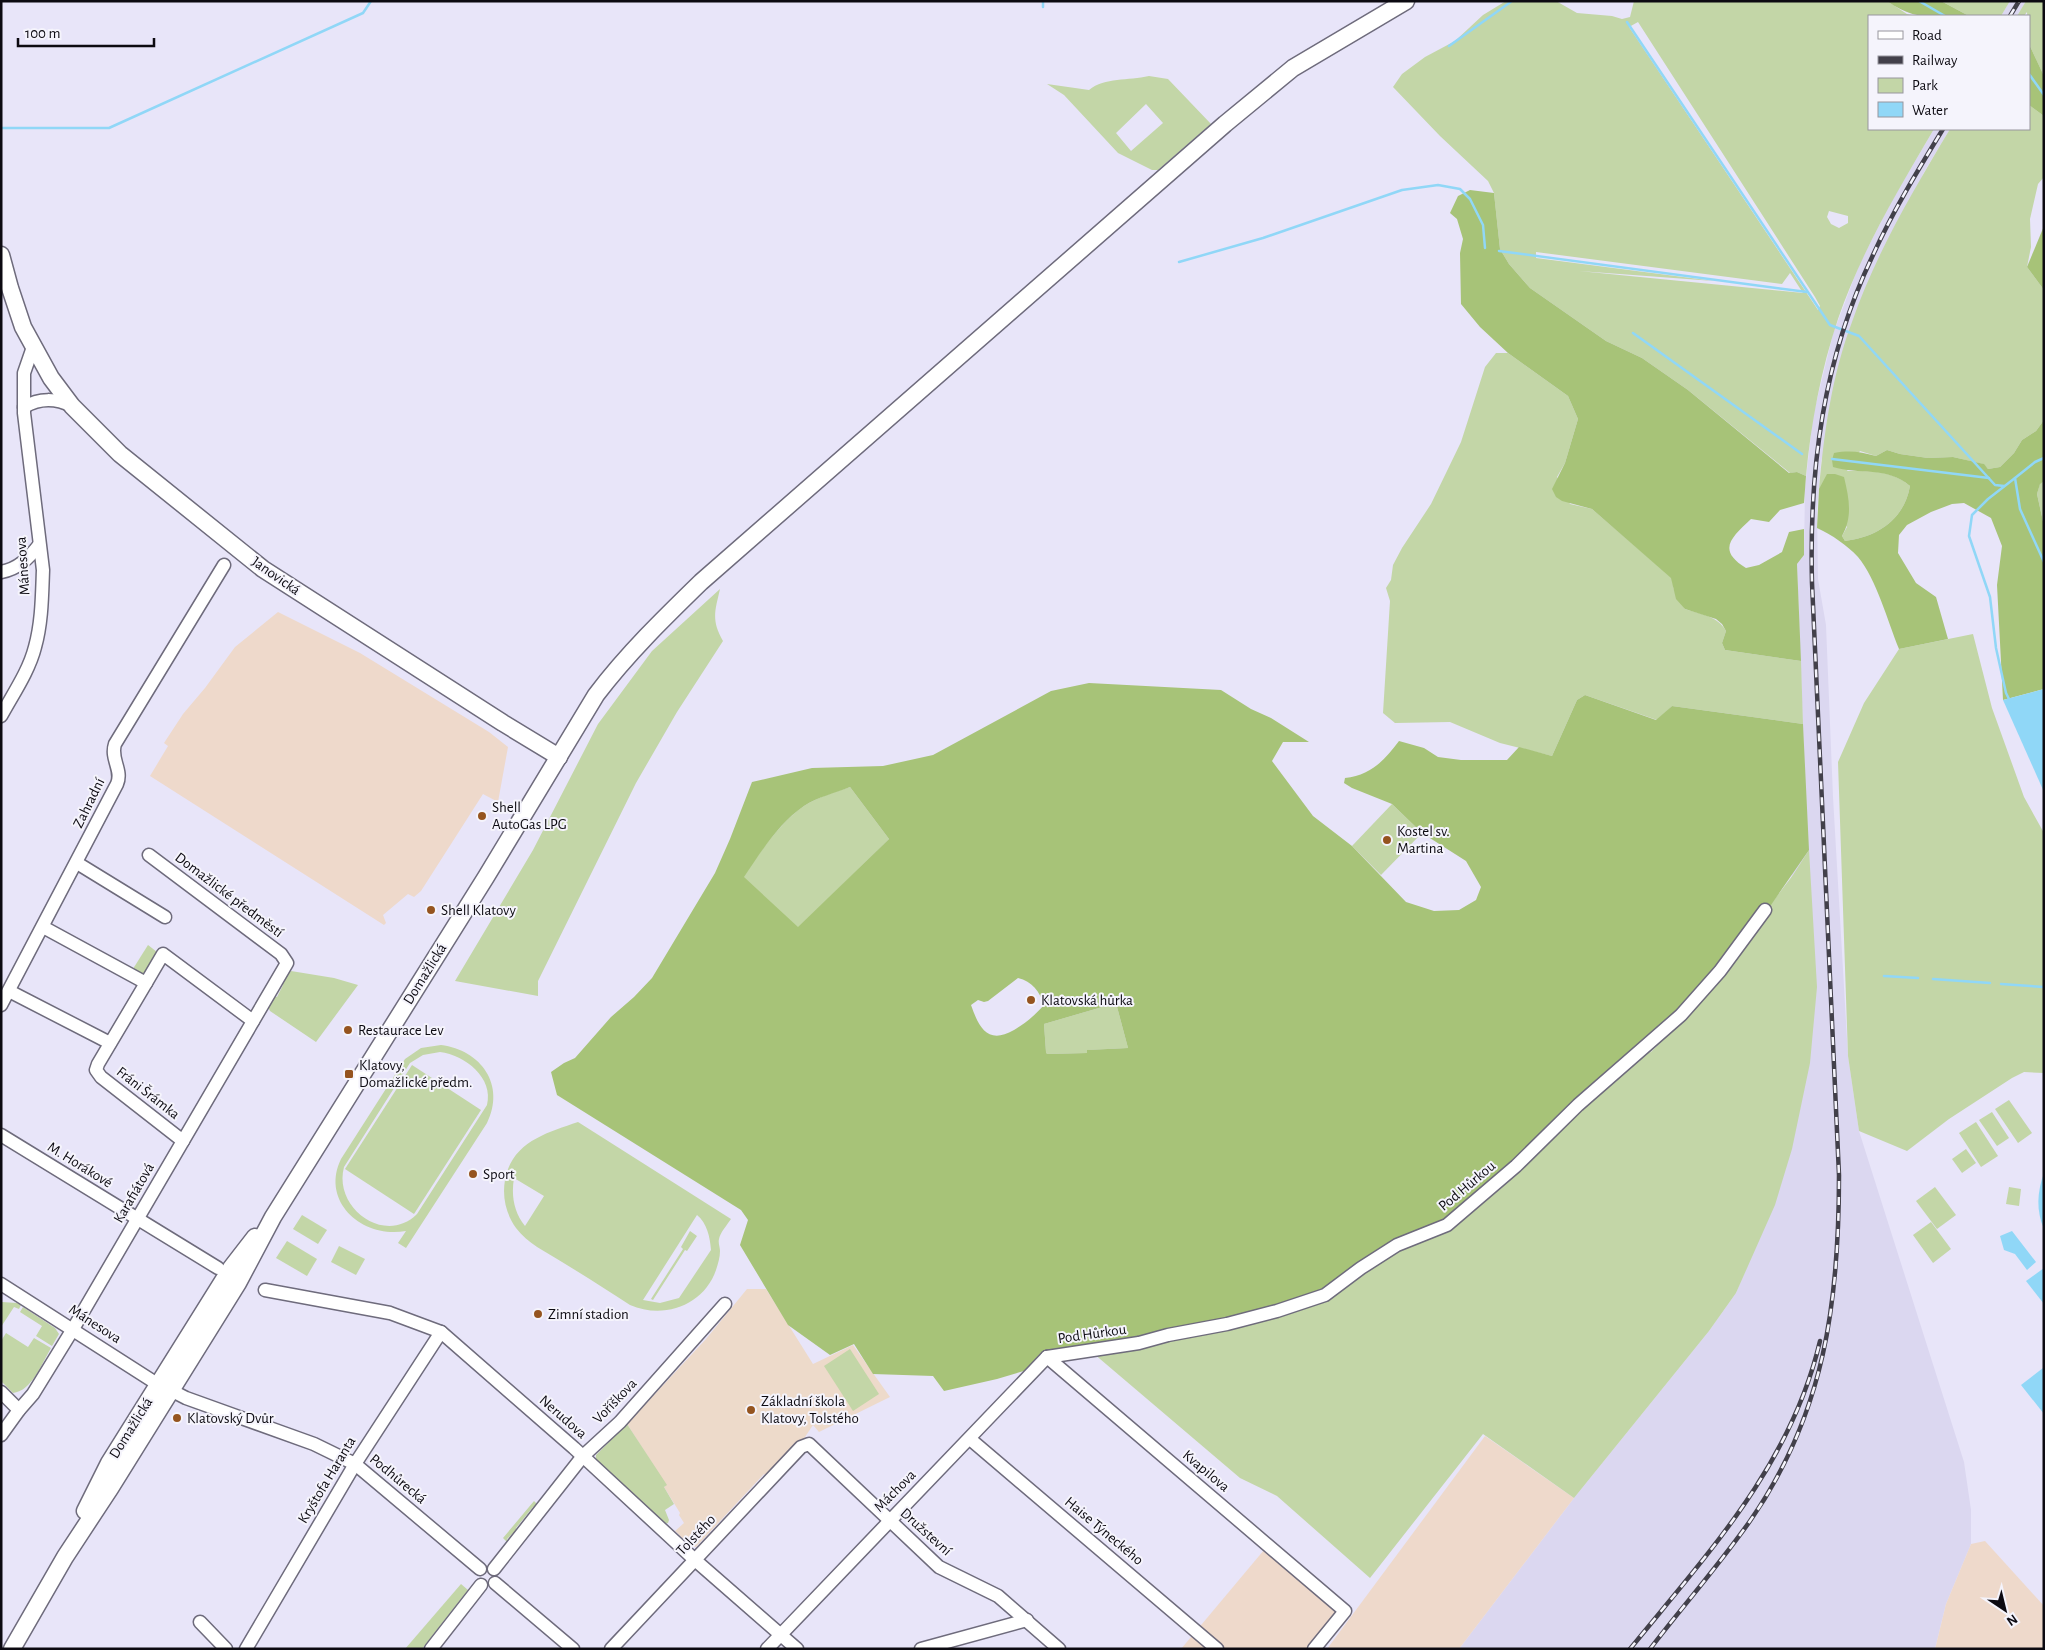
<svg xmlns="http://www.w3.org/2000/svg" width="2045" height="1650" font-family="'Alegreya Sans',sans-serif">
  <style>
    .built { fill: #dbd7f0 }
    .industrial { fill: #eed9cb }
    .education { fill: #eddaca }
    .green { fill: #c3d6a7; fill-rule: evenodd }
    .forest { fill: #a7c378; fill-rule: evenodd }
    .water { fill: #90d7f7 }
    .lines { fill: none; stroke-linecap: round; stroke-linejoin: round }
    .stream { stroke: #90d7f7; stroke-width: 2.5 }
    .minor-casing { stroke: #6e6b7c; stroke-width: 15 }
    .major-casing { stroke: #6e6b7c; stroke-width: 19 }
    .minor { stroke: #fff; stroke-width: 12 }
    .major { stroke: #fff; stroke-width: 16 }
    .rail-casing { stroke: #42404a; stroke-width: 4.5 }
    .rail { stroke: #f5f4fc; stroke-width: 2.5; stroke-dasharray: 8; stroke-linecap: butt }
    .poi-dot { fill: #95541f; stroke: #f5f4fc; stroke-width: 2 }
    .labels { text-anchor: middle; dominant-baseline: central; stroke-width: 4; stroke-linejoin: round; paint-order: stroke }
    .street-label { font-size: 15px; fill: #0c0a11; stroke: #f5f4fc }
    .poi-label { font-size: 15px; fill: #0c0a11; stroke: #f5f4fc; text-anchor: start }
  </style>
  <rect width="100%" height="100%" fill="#e8e5f9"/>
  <g class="built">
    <path d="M2010 1H2026L2017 16H2001Z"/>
    <path d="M1934 129H1950L1923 174 1821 461 1817 510 1818 579 1826 625 1833 797 1848 1056 1859 1131 1964 1462 1971 1510V1544L1946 1604 1935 1649H1459L1574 1498 1709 1331 1736 1293 1753 1253 1804 756 1797 564 1804 555 1805 488 1813 416 1833 334 1859 265 1891 202Z"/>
  </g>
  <g class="industrial">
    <path d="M278 612 360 653 489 732 508 747 498 802 483 794 421 891 414 897 408 894 383 915 386 923 384 925 150 776 168 746 164 743 183 714 205 688 235 647Z"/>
    <path d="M1485 1436 1574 1498 1459 1649H1327Z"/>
    <path d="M1985 1541 2044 1606V1649H1935L1946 1604 1971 1544Z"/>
    <path d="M1264 1550 1339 1614 1308 1649H1181Z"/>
  </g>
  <path class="education" d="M747 1289H766L813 1364 853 1345 890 1397 819 1432 813 1425 805 1437 767 1477 764 1474 696 1547 691 1546 675 1531 684 1523 679 1515 680 1513 664 1487 666 1485 627 1424 706 1339Z"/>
  <g class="green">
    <path d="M1506 1H1556L1577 13 1612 16 1622 19 1630 17 1634 1H1887L1907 14 1916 16H1869V129H1934C1898 190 1861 252 1838 319 1821 370 1811 423 1806 476L1797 472 1790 473 1688 390 1642 358 1606 341 1530 288 1509 264 1500 249 1494 193 1488 181 1440 136 1393 87 1402 74 1425 57 1455 41 1483 15ZM1638 22 1815 297 1820 306 1818 310 1629 27ZM1829 211 1848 216V223L1839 228 1831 224 1827 217ZM1536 252 1782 284 1790 273 1803 293 1579 271 1714 281 1536 258Z"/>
    <path d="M1941 1H2010L2001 16H1969Z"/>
    <path d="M2026 1H2044V76L2029 44 2027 12 2024 16H2017Z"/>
    <path d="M1149 76 1168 79 1211 124 1158 170H1152L1118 153 1064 95 1047 84 1089 90C1105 77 1128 81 1149 76ZM1146 104 1163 123 1131 151 1116 133Z"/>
    <path d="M2029 105 2044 116V177L2038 184 2030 219 2031 247 2027 267 2044 290V420L2036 431 2022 440 2014 453 2000 467 1988 469 1983 464 1953 457 1928 458 1900 454 1887 450 1876 456 1860 451 1847 471C1870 471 1892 470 1910 486 1904 520 1877 537 1845 541L1842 536 1847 527 1819 489C1824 432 1832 375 1852 322 1876 253 1913 191 1950 129H2029Z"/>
    <path d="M1496 353H1508L1568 396 1578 419 1565 463 1557 477 1570 504 1592 509 1672 578 1674 590 1685 609C1700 614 1718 616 1726 631L1722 643 1725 650 1801 661 1803 724 1672 706 1657 720 1585 695 1577 700 1552 756 1500 743 1450 722 1395 723 1383 713 1390 601 1386 588 1391 580 1393 565 1402 548 1431 504 1461 442 1485 367Z"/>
    <path d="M2044 481V526L2037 494 2040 483Z"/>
    <path d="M720 589C715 611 711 620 723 641L677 712 636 783 538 981V996L455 981 533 850 598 724 652 651Z"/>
    <path d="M1973 634 1992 708 2024 797 2044 833V1073L2024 1072 2012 1078 1949 1119 1907 1151 1859 1131 1848 1056 1838 762 1864 703 1899 649Z"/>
    <path d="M850 787 889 839 798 928 743 877C760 853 779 823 804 806 818 797 835 792 850 787Z"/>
    <path d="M1392 804 1422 833 1381 875 1352 846Z"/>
    <path d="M1809 850 1817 987 1810 1063 1792 1149 1775 1205 1736 1293 1709 1331 1574 1498 1483 1434 1370 1578 1277 1496 1240 1478 1093 1353 1637 1056 1651 1052 1688 1013 1793 875Z"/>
    <path d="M148 945 157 952 145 976 131 972Z"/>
    <path d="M291 971 334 978 358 985 316 1042 270 1011 268 1007 274 996 277 997 283 985 281 984Z"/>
    <path d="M1116 1003 1128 1048 1088 1050 1087 1053 1047 1054 1046 1052 1044 1024Z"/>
    <path d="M441 1045C481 1050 506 1085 487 1123L406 1248 398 1243 406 1231C363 1239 320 1202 341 1159L405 1059 421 1048ZM440 1052C465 1055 494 1078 487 1105L417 1214C385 1246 333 1208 344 1167L410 1063 423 1055Z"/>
    <path d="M412 1065 481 1110 414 1214 345 1169Z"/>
    <path d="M2009 1100 2032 1133 2018 1143 1995 1109Z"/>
    <path d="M1992 1112 2009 1138 1997 1146 1979 1120Z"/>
    <path d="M578 1122 731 1219C727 1225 720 1233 719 1239 718 1243 720 1247 720 1251 720 1257 718 1264 716 1270 704 1305 664 1320 630 1305 607 1290 585 1276 562 1262 546 1252 527 1243 516 1228 506 1214 502 1197 505 1180 512 1142 546 1133 578 1122ZM514 1178 544 1196 525 1226C514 1212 511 1196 514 1178ZM697 1215C707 1223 710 1237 711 1250L679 1298 660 1303 643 1300Z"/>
    <path d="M1976 1122 1998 1156 1981 1167 1959 1133Z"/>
    <path d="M1966 1149 1976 1163 1962 1173 1952 1159Z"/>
    <path d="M1935 1187 1956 1215 1937 1229 1916 1201Z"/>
    <path d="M2009 1187 2021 1189 2019 1206 2006 1204Z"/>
    <path d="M302 1215 327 1230 318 1244 293 1229Z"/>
    <path d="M1931 1222 1951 1249 1933 1263 1913 1235Z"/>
    <path d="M690 1231 697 1236 687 1251 685 1250 653 1300 651 1299 683 1249 681 1247Z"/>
    <path d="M287 1241 317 1259 307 1276 276 1258Z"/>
    <path d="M339 1246 365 1259 356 1275 331 1262Z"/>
    <path d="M2 1302 17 1303 21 1305 19 1309 14 1307 1 1327Z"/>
    <path d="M23 1307 55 1328 59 1334 52 1346 36 1336 42 1326 20 1312Z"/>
    <path d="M6 1333 28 1347 34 1338 51 1348C42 1363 32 1391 13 1393L1 1381V1341Z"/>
    <path d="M850 1349 879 1394 853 1411 824 1366Z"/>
    <path d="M627 1424 667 1485 664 1487 674 1504 665 1510 669 1520 668 1523 665 1524 596 1462V1455Z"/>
    <path d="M534 1501 538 1505 536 1508 533 1507 516 1528 517 1533H513L507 1539 508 1543 503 1538Z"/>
    <path d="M461 1584 468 1590 422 1649H405Z"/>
  </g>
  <g class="forest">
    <path d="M1887 1H1941L1969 16C1935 16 1916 22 1887 1Z"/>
    <path d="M2029 44 2044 76V116L2029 105Z"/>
    <path d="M1470 190 1494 193 1500 249 1509 264 1530 288 1606 341 1642 358 1688 390 1789 473 1797 472 1806 476 1804 503 1780 510 1769 522 1751 519C1732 537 1716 550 1746 568L1759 565 1782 552 1789 532 1804 529V555L1797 564 1801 661 1725 650 1722 643 1726 631 1722 624 1716 619 1685 609 1676 599 1671 578 1592 509 1562 501 1556 497 1552 489 1565 463 1578 419 1568 396 1508 353 1480 327 1461 304 1460 253 1463 239 1457 219 1450 213 1458 196Z"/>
    <path d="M2044 226V290L2027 267Z"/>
    <path d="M2044 420V481L2040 484 2037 494 2044 526V689L2003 700 1997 585 2002 546 1991 518 1964 503 1952 504 1931 512 1907 525 1899 535 1898 553 1916 583 1936 597 1948 639 1899 649C1888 622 1876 578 1858 557 1847 545 1832 535 1817 528L1819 489 1827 474H1835L1844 477C1849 498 1853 516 1842 536L1845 541C1877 537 1904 520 1910 486 1887 466 1859 475 1833 467L1832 460 1834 453C1850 450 1861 452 1876 456L1887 450 1900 454 1928 458 1953 457 1984 464 1988 469 2000 467 2014 453 2022 440 2036 431Z"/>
    <path d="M1089 683 1221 690 1251 709 1271 718 1309 742H1283L1272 761 1313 816 1352 846 1406 902 1434 911 1459 910 1476 900 1481 887 1466 861 1422 833 1392 804 1352 788 1344 783 1345 778C1371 775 1384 761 1399 741L1424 748 1438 757 1461 760H1507L1519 747 1552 756 1577 700 1585 695 1656 720 1672 706 1803 724 1809 850 1744 944 1688 1013 1650 1052 1637 1056 1454 1221 1398 1247 1325 1298 1061 1360 997 1379 944 1391 933 1376 873 1374 854 1344 830 1355 788 1325 740 1245 748 1220 741 1210 557 1095 551 1072 564 1063 575 1058 611 1017 634 997 652 978 715 873 730 839 752 782 812 768 883 766 933 755 1051 691ZM850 787 889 839 798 927 744 877C761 852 779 823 804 806 818 797 835 793 850 787ZM1018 978C1032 981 1040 992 1044 1005 1035 1015 1026 1023 1014 1030 988 1045 979 1028 971 1005L978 1000 984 1002 988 1001ZM1116 1003 1128 1048 1087 1050V1053L1047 1054 1046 1052 1044 1024Z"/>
  </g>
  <g class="water">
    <path d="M2044 689V792L2003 700Z"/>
    <path d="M2044 1173V1229C2036 1211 2037 1192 2044 1173Z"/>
    <path d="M2012 1231 2036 1262 2027 1270 2015 1254 2004 1250 2000 1236Z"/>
    <path d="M2044 1268V1304L2026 1281Z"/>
    <path d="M2043 1368 2044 1369V1414L2021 1385Z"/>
  </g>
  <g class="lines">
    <g class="stream">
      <path d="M1919 1 1945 16"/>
      <path d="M1043 7V1"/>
      <path d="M1627 22 1830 325 1859 336 1995 485 2004 486"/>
      <path d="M1449 46 1512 1"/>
      <path d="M2029 74 2044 95"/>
      <path d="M1 128H109L363 13 371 1"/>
      <path d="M1499 251 1807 292"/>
      <path d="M1179 262 1263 238 1402 190 1438 185 1460 189 1470 199 1483 225 1485 248"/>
      <path d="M1633 333 1802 454"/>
      <path d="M2044 458 2035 462 2015 478 2020 509 2044 562"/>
      <path d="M1832 459 1989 478"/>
      <path d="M2010 701 2006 693 1996 648 1990 597 1969 536 1972 515 1988 499 2015 478"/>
      <path d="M1884 976 1918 978"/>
      <path d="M1933 979 1990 983"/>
      <path d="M2001 984 2044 987"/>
    </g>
    <g class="minor-casing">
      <g id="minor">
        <path d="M24 407C39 398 56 398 72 406"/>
        <path d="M1 572C18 569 29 558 39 545"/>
        <path d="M1 716C13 694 29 671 35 647 42 622 42 595 43 570L24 413V373L33 347"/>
        <path d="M77 863 165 917"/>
        <path d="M43 927 146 983 163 954 253 1021"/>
        <path d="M146 983 98 1064 96 1070 101 1077 183 1141"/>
        <path d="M9 991 110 1043"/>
        <path d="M1 1005 117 784C123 770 110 759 115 744L224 565"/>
        <path d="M1 1135 218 1268"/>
        <path d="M1 1284 151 1380 186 1398 314 1444 355 1464 480 1569"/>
        <path d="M265 1290 390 1313 441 1332 574 1448 695 1560 797 1649"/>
        <path d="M1047 1357 1139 1343 1168 1335 1227 1324 1277 1311 1325 1295 1361 1268 1397 1245 1447 1225 1516 1166 1578 1105 1681 1015 1720 971 1765 910"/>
        <path d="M1047 1357 1345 1611 1314 1649"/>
        <path d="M1 1392 19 1410"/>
        <path d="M1 1435 19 1410 33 1394 73 1329 287 963 281 954 149 855"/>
        <path d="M970 1439 1217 1649"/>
        <path d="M494 1569 583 1456 620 1422 725 1304"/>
        <path d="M495 1583 573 1649"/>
        <path d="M200 1622 226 1649"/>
        <path d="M246 1649 355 1464 441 1332"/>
        <path d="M431 1649 481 1585"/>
        <path d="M611 1649 801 1447 809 1444 939 1567 998 1596 1059 1649"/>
        <path d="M767 1649 1047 1357"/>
        <path d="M921 1649 1027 1620"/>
      </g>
    </g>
    <g class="major-casing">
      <g id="major">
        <path d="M1 255 10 288 23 327 51 378 72 406 120 454 263 569 503 723 559 757"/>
        <path d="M85 1511 109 1463 231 1268 255 1237"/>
        <path d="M12 1649 65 1557 111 1487 238 1283 273 1217 486 877 596 695C627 654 664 618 701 582L1225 124 1293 68 1406 1"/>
      </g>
    </g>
    <use href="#minor" class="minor"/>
    <use href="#major" class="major"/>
    <g class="rail-casing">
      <g id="rail">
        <path d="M2010 16 2019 1"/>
        <path d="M1630 1649C1708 1553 1791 1465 1820 1341"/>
        <path d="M1650 1649C1683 1606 1719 1565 1750 1521 1825 1413 1839 1302 1839 1175L1812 583C1809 468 1823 360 1873 255 1893 211 1918 170 1943 129"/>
      </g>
    </g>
    <use href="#rail" class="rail"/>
  </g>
  <g class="poi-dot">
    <circle cx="482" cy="816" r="5"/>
    <circle cx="1387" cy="840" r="5"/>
    <circle cx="431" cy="910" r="5"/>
    <circle cx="1031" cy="1000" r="5"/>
    <circle cx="348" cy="1030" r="5"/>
    <rect x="344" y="1069" width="10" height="10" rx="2.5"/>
    <circle cx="473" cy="1174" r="5"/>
    <circle cx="538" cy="1314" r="5"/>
    <circle cx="751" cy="1410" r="5"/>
    <circle cx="177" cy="1418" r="5"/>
  </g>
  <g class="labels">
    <g class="street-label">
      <text transform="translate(23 566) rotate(-94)">Mánesova</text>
      <text transform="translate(276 576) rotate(35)">Janovická</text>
      <text transform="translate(89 803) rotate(-64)">Zahradní</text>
      <text transform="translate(229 895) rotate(37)">Domažlické předměstí</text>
      <text transform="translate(425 974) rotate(-58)">Domažlická</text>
      <text transform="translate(148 1093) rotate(38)">Fráni Šrámka</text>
      <text transform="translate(80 1165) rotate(32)">M. Horákové</text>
      <text transform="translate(1467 1186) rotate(-40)">Pod Hůrkou</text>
      <text transform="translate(134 1193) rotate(-60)">Karafiátová</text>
      <text transform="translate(95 1324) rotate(33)">Mánesova</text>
      <text transform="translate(1092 1334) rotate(-8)">Pod Hůrkou</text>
      <text transform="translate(615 1401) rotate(-46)">Voříškova</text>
      <text transform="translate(563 1417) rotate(41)">Nerudova</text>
      <text transform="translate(131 1428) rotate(-58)">Domažlická</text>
      <text transform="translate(1206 1471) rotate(40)">Kvapilova</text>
      <text transform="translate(398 1479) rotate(40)">Podhůrecká</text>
      <text transform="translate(327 1480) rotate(-59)">Kryštofa Haranta</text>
      <text transform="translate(895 1491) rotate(-45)">Máchova</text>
      <text transform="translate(1104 1531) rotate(40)">Haise Týneckého</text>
      <text transform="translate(926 1532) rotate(42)">Družstevní</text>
      <text transform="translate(696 1535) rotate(-47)">Tolstého</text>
    </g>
    <g class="poi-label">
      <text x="492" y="807">Shell<tspan x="492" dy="17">AutoGas LPG</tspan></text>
      <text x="1397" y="831">Kostel sv.<tspan x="1397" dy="17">Martina</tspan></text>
      <text x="441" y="910">Shell Klatovy</text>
      <text x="1041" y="1000">Klatovská hůrka</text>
      <text x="358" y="1030">Restaurace Lev</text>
      <text x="359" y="1065">Klatovy,<tspan x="359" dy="17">Domažlické předm.</tspan></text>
      <text x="483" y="1174">Sport</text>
      <text x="548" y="1314">Zimní stadion</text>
      <text x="761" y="1401">Základní škola<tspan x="761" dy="17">Klatovy, Tolstého</tspan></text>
      <text x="187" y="1418">Klatovský Dvůr</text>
    </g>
  </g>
  <rect width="2045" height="1650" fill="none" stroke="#0c0a11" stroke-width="5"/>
  <rect x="1868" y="15" width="162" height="115" fill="#f5f4fc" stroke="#98969e"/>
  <rect x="1878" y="31" width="25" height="8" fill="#ffffff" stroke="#98969e"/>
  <text x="1912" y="40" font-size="15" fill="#0c0a11">Road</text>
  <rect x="1878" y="56" width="25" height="8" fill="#42404a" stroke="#98969e"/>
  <text x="1912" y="65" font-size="15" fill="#0c0a11">Railway</text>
  <rect x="1878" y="78" width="25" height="15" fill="#c3d6a7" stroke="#98969e"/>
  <text x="1912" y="90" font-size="15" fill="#0c0a11">Park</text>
  <rect x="1878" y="102" width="25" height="15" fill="#90d7f7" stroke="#98969e"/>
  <text x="1912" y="115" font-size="15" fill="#0c0a11">Water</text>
  <g transform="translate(2005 1610) rotate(145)" stroke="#f5f4fc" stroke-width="4" paint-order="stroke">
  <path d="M0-4L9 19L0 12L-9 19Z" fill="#0c0a11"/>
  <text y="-8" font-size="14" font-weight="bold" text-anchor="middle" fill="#0c0a11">N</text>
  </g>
  <path d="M18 38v8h136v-8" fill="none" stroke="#0c0a11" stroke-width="2.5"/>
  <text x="25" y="38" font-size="15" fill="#0c0a11" stroke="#f5f4fc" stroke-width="4" paint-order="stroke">100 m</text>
</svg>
